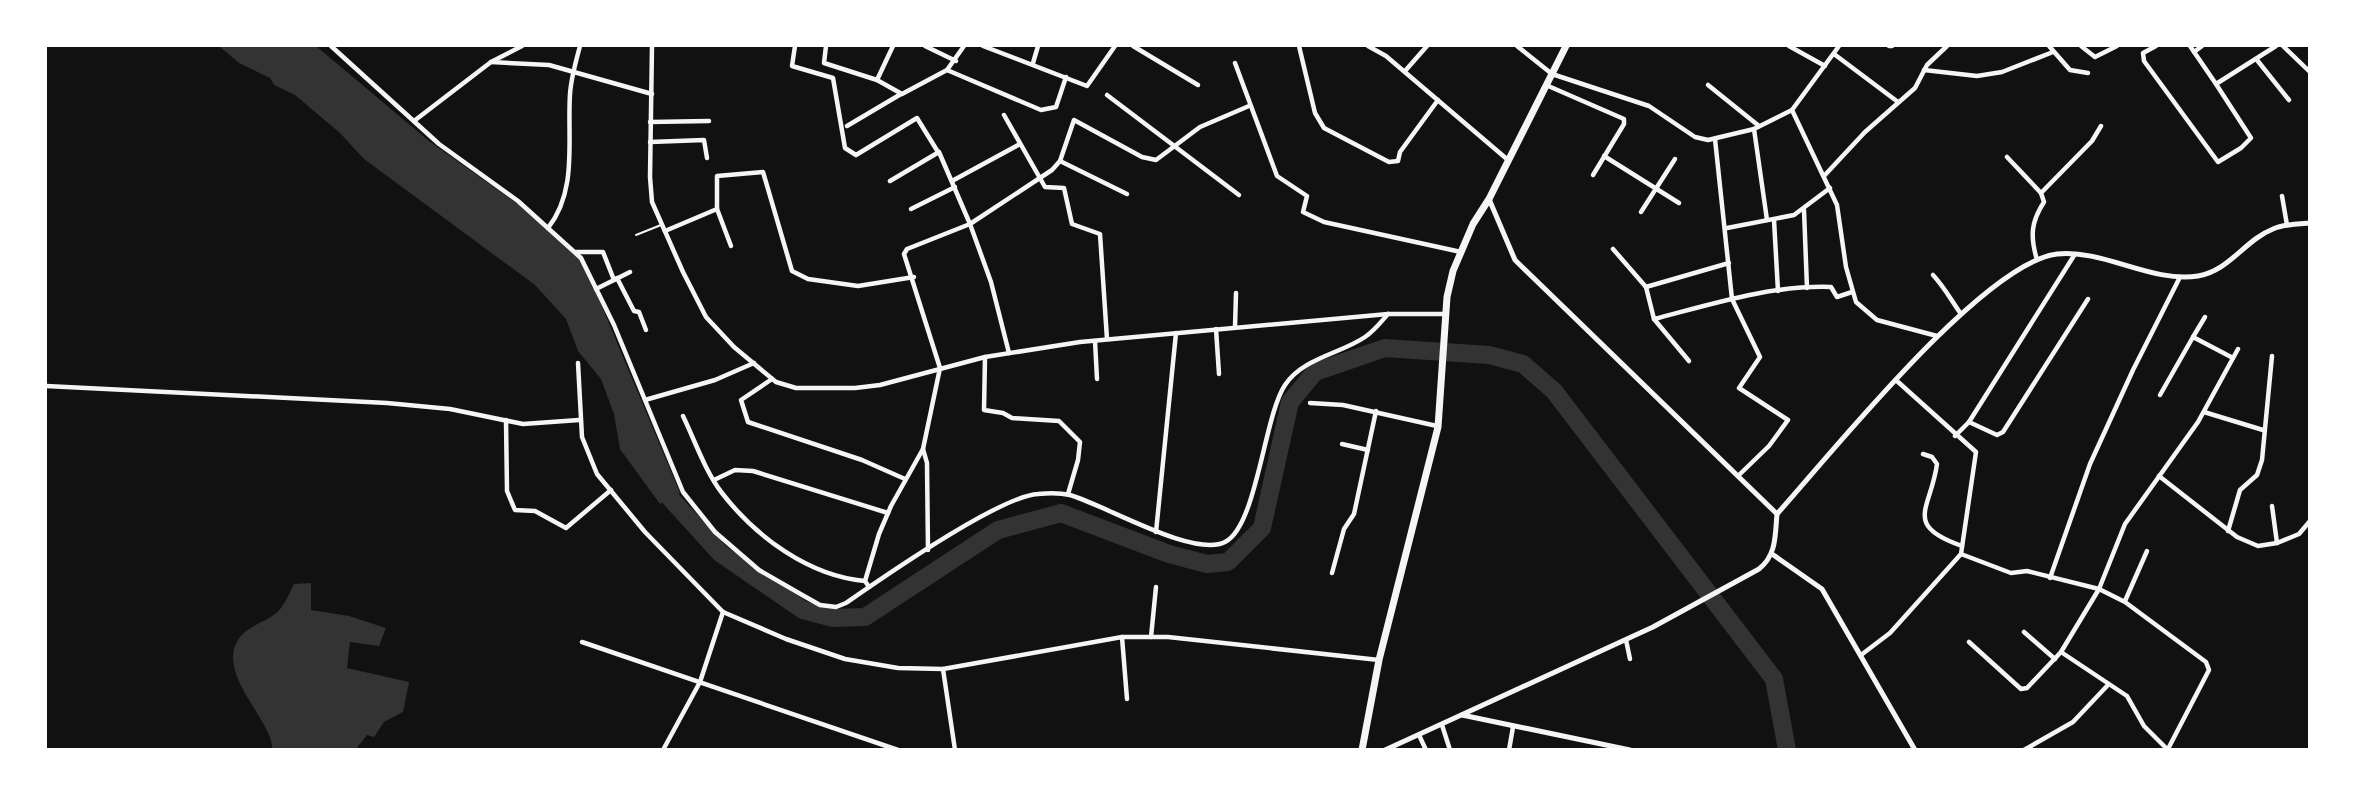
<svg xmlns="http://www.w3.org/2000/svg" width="2355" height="795" font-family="Jost,sans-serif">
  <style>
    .water { fill: #333 }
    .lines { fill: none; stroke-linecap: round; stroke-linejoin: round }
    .river { stroke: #333; stroke-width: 18 }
    .service { stroke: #f5f5f5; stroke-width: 2 }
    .minor { stroke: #f5f5f5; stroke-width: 4.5 }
    .tertiary { stroke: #f5f5f5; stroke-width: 5 }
    .primary { stroke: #f5f5f5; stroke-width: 7 }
  </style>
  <rect width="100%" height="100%" fill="#111"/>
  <g class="water">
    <path d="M219 46H316L429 141 532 214 582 259 680 493 660 504 620 449 614 414 601 379 578 351 566 319 535 285 364 159 340 133 295 95 274 85 270 78 239 63Z"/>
    <path d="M311 583V610L349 616 386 628 379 646 350 642 347 668 409 682 403 712 384 722 374 737 367 735 356 749H272C274 722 216 675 238 640 248 624 270 622 281 608 286 601 290 592 294 584Z"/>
  </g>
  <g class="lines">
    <path class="river" d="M670 498 720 553 803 610 833 618 865 617 998 530 1061 513 1169 554 1207 564 1228 562 1262 528 1290 402 1315 372 1385 348 1489 355 1523 364 1554 391 1774 679 1787 750"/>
    <path class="service" d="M636 235 661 225"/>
    <g class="minor">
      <path d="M331 46 439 144 518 201 581 258 614 325 683 492 715 532 759 570 804 596 820 605 836 607 846 603C882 578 999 496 1038 494 1048 493 1061 493 1070 495 1105 505 1193 558 1225 542 1257 526 1264 416 1285 385 1303 358 1340 354 1365 337 1374 331 1381 322 1388 314"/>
      <path d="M652 46 650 177 652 202 683 272 706 317 734 347 776 382 796 388H855L880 385 985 357 1080 342 1388 314H1445"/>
      <path d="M795 46 792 66 833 78 845 148 856 155 917 118 938 152"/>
      <path d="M826 46 824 63 877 80 902 94 947 70 964 46"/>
      <path d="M925 46 956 61"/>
      <path d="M983 46 1087 86 1115 46"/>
      <path d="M1133 46 1198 85"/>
      <path d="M1299 46 1315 113 1324 128 1389 162 1398 161 1400 152 1438 100"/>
      <path d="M1368 46 1386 56 1508 160"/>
      <path d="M1517 46 1552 74 1649 106 1695 137 1708 140 1754 129 1792 110 1839 46"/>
      <path d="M1789 46 1825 66"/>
      <path d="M1889 46H1892"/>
      <path d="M2049 46 2070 70 2088 73"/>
      <path d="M2081 46 2095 57 2117 46"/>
      <path d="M2156 46 2143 53 2144 61 2218 162 2241 148 2251 138 2216 84"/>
      <path d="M2190 46 2216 84 2276 46"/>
      <path d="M2283 46 2310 72"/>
      <path d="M2194 52 2202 46"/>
      <path d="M1834 54 1898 102"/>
      <path d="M2257 60 2289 100"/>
      <path d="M491 62 549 65 652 94"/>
      <path d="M1033 63 1038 46"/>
      <path d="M1235 63 1277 176 1307 196 1303 212 1324 222 1461 252"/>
      <path d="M947 70 1041 110 1056 107 1066 77"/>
      <path d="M1924 70 1977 76 2002 72 2053 52"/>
      <path d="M1405 71 1427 46"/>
      <path d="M877 80 893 46"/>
      <path d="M1546 85 1624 119V124L1593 175"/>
      <path d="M1708 85 1759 126"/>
      <path d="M1107 95 1239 195"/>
      <path d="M1792 110 1837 205 1846 267 1856 302 1877 320 1937 336"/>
      <path d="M1004 115 1045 187 1064 188 1072 224 1100 234 1107 339"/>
      <path d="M414 121 491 62 522 46"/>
      <path d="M650 122 709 121"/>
      <path d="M847 126 901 94"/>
      <path d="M1754 129 1767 220"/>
      <path d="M1715 139 1732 299 1760 357 1739 388 1788 420 1769 446 1739 475"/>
      <path d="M650 142 704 140 707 158"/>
      <path d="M1604 156 1679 203"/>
      <path d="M2007 157 2041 193"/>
      <path d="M1060 161 1127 194"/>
      <path d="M1824 176 1865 132 1915 88 1927 65 1947 46"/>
      <path d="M952 181 1020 144"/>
      <path d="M2282 196 2287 225"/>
      <path d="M717 209 731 246"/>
      <path d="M911 209 955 187"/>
      <path d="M1804 210 1807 288"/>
      <path d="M1641 212 1675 159"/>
      <path d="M1774 220 1778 291"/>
      <path d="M548 228C578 190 567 139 570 94 571 78 576 61 580 46"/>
      <path d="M1727 228 1794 215 1830 188"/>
      <path d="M665 231 717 209V176L763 172 792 271 808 279 858 286 914 277"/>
      <path d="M1613 249 1646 287"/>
      <path d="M576 252H603L614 280 630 272"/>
      <path d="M2037 260C2030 236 2031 222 2044 202L2041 193 2092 141 2101 126"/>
      <path d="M1933 275C1945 288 1951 300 1961 314"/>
      <path d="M617 278 634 311 639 312 646 330"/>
      <path d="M1646 287 1654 319 1689 361"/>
      <path d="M1646 287 1729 263"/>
      <path d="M596 289 614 280"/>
      <path d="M1654 319C1712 304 1771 285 1831 287L1837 297 1852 292"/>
      <path d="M1235 327 1236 293"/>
      <path d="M1216 329 1219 374"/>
      <path d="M2193 337 2205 317"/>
      <path d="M1095 341 1097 379"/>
      <path d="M1009 353 991 282 970 224 1052 170 1060 161 1074 120 1142 157 1156 160 1200 127 1249 106"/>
      <path d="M985 357 984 410 1003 413 1012 418 1059 421 1080 442 1078 460 1068 494"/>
      <path d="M578 363 582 437 597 474 645 532 723 612 786 639 845 659 898 668 943 669 1122 637H1168L1379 660"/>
      <path d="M772 379 741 400 748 422 862 460 905 479"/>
      <path d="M1897 381 1976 452 1961 554"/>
      <path d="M46 386 387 403 450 409 523 424 579 420"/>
      <path d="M2160 395 2193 337 2233 358"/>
      <path d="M645 400 715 380 754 363"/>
      <path d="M1310 403 1343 405 1437 426"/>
      <path d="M2204 412 2263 430"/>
      <path d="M683 416C695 441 705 471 722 493 756 537 809 576 865 581"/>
      <path d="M506 420 507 491 515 510 535 511 566 528 611 490"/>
      <path d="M1969 422 1997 435 2003 432 2088 299"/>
      <path d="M1955 436 1969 422 2075 254"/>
      <path d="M1342 444 1368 450"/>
      <path d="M923 449 927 463 928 550"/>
      <path d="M1923 454 1932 457 1937 464C1931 509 1902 525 1962 546"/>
      <path d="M2159 476 2237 537 2258 546 2277 543 2299 534 2310 521"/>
      <path d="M714 480 735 470 753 471 888 513"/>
      <path d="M2272 506 2277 543"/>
      <path d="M2228 531 2240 490 2257 475 2262 460 2272 356"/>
      <path d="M1156 532 1176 333"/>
      <path d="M1961 554 2011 573 2027 571 2099 589 2125 602 2206 662 2209 670 2168 749"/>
      <path d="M1332 573 1344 529 1354 514 1376 411"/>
      <path d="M2050 578 2090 464 2133 370 2180 277"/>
      <path d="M869 587 865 581 879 534 891 506 923 449 940 368 904 254 907 249 970 224 939 152 890 181"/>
      <path d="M2125 601 2147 551"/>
      <path d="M2024 632 2055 659"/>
      <path d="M1122 637 1127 699"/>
      <path d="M1151 637 1156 587"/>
      <path d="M1626 640 1630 659"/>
      <path d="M582 642 898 750"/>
      <path d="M1969 642 2021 689 2027 688 2061 652 2099 589 2125 524 2198 422 2238 349"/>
      <path d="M2061 652 2127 696 2144 726 2167 749"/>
      <path d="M1861 655 1890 633 1961 554"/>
      <path d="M943 669 955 750"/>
      <path d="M1442 725 1450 750"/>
      <path d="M1419 735 1426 750"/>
      <path d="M663 750 700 682 723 612"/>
      <path d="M1509 750 1513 727"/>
      <path d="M2024 750 2073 722 2107 686"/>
    </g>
    <g class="tertiary">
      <path d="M1777 514C1831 454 1983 263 2057 254 2104 249 2150 283 2198 276 2229 271 2245 240 2273 229 2284 224 2297 224 2310 223"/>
      <path d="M1772 554 1822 589 1915 750"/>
      <path d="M1462 715 1630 750"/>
      <path d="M1385 750 1653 627 1759 569C1777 555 1775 534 1777 514L1515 260 1489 199"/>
    </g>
    <path class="primary" d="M1362 750 1379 660 1438 427 1447 297 1453 271 1473 224 1489 199 1566 46"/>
  </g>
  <rect width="2355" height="795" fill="none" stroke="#ffffff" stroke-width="94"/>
</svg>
